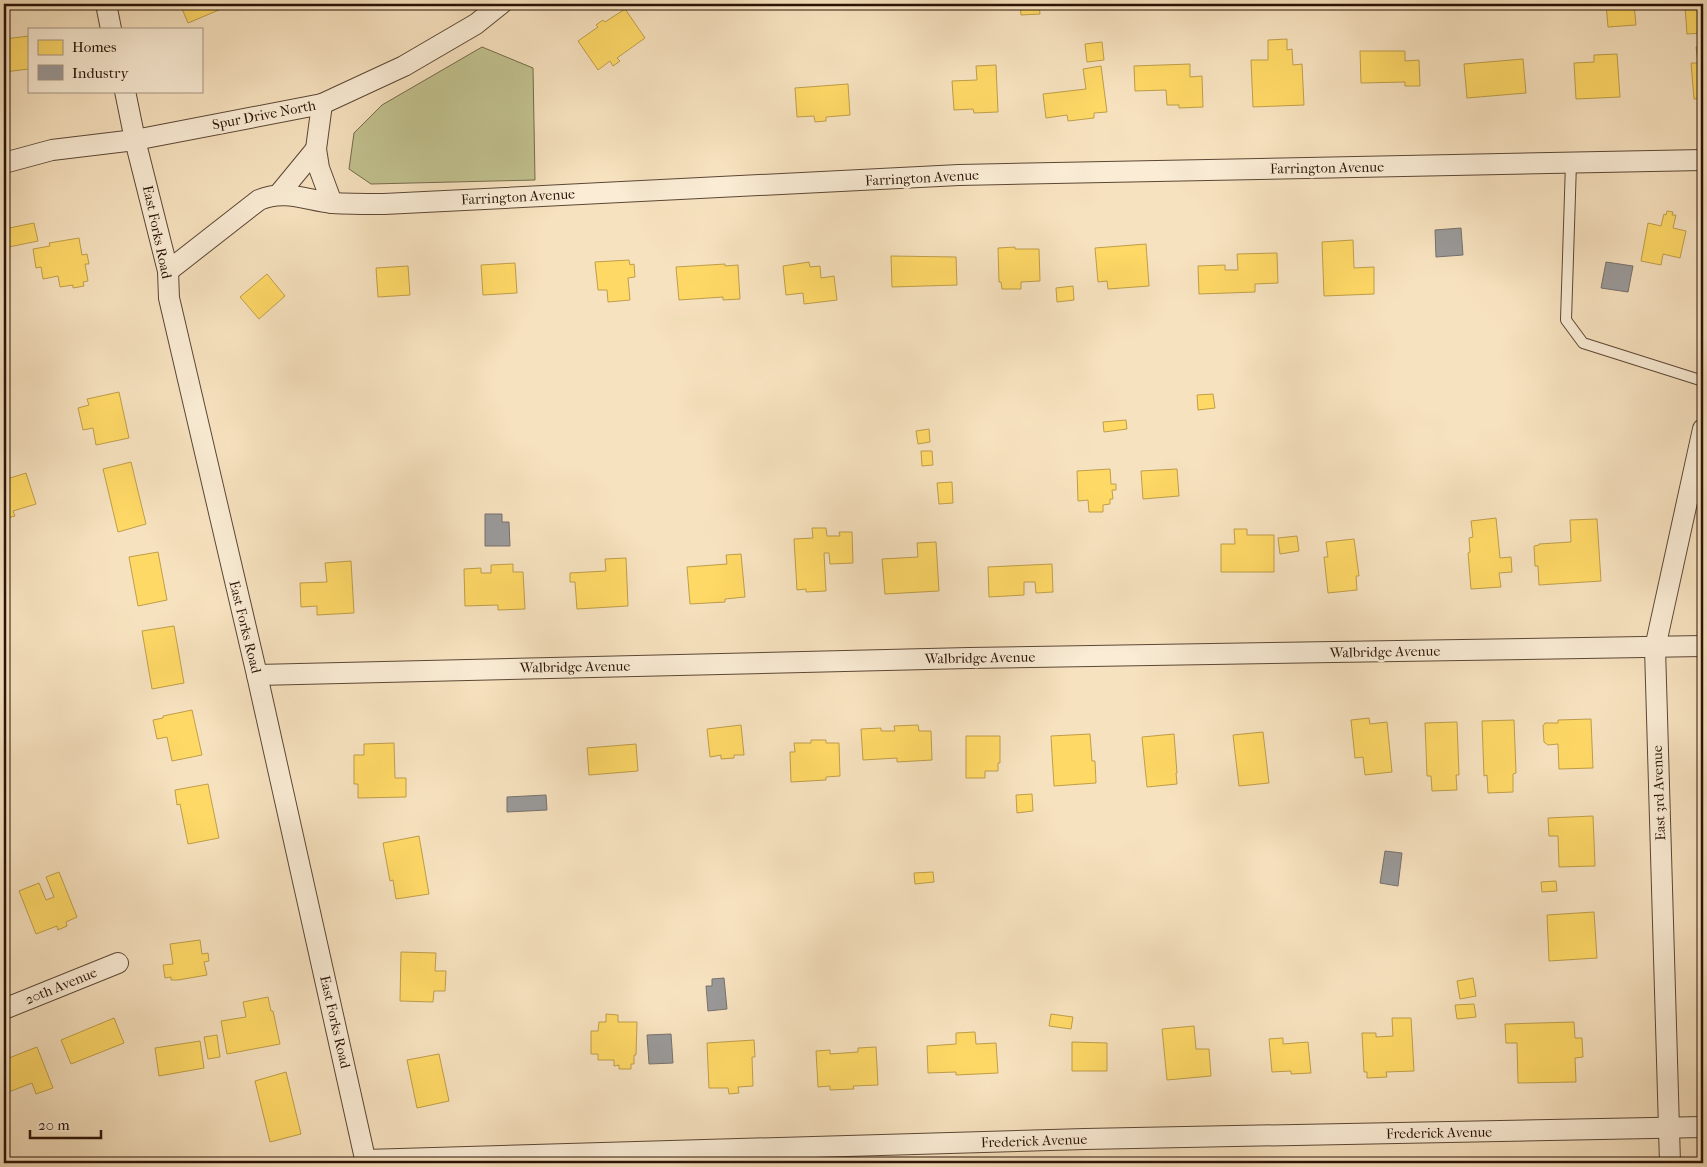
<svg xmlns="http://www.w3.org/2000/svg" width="1707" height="1167" font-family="'IM FELL French Canon',serif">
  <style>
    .green { fill: #c1c28f; stroke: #756a4b }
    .homes { fill: #ffd966; stroke: #bf9e4a }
    .industry { fill: #999; stroke: #77716d }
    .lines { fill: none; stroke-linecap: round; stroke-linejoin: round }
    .lane-casing { stroke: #5c4735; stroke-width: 12 }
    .street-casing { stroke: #5c4735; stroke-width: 22 }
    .lane { stroke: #faecd5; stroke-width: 10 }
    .street { stroke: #faecd5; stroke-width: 20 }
    .labels { text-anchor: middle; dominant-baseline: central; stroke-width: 5; stroke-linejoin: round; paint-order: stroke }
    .street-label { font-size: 14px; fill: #291307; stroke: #faecd5 }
  </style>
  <rect width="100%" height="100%" fill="#f7e2bf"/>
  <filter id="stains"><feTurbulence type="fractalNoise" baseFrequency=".004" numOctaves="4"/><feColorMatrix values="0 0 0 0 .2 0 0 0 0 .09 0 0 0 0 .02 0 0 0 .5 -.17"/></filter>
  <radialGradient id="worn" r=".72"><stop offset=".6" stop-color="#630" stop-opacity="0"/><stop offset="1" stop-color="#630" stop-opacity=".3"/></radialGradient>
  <path class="green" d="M482 47 533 68 535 180 371 184 349 169 354 133 382 105Z"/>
  <g class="homes">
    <path d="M180 4H224L226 7 188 23Z"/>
    <path d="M1020 4H1039L1040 14 1021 15Z"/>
    <path d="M1606 4H1634L1636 25 1608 27Z"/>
    <path d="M1698 4H1703V33L1687 34 1685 6 1698 5Z"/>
    <path d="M625 9 645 38 617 58 620 61 613 66 610 61 598 70 578 41 598 27 596 25 603 20 605 22Z"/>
    <path d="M29 36V69L4 72V39Z"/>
    <path d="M1287 39V50L1292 49 1293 65 1302 64 1304 105 1253 107 1251 60H1268V40Z"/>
    <path d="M1102 42 1104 60 1087 62 1085 44Z"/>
    <path d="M1696 47H1703V98L1694 99 1691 63H1698Z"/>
    <path d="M1360 51H1405V61L1419 60 1420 86H1405V82L1361 83Z"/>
    <path d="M1617 54 1620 97 1576 99 1574 63 1594 62V55Z"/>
    <path d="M1523 59 1526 93 1467 98 1464 64Z"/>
    <path d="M1190 64V77L1202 76 1203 107 1179 108V105H1167L1166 90 1135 91 1134 66Z"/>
    <path d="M996 65 998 112 974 113 973 109 954 110 952 81 977 80 976 66Z"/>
    <path d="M1101 66 1107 112 1094 113V118L1068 121 1067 115 1046 118 1043 94 1086 89 1083 69Z"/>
    <path d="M848 84 850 115 826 117V121L815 122 814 116 797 117 795 88Z"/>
    <path d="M1667 211 1673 212 1672 215H1676L1673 228 1686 231 1680 258 1663 254 1661 265 1641 261 1648 223 1661 226 1664 214 1666 215Z"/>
    <path d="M34 223 38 241 4 248V229Z"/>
    <path d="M79 238 82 255 87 254 89 264H85L88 281 83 282 84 286 73 288V285L60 287 58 276 43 279 41 267 36 268 33 249 50 246 49 243Z"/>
    <path d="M1353 240 1354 268 1374 267V294L1324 296 1322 242Z"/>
    <path d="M1146 244 1149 286 1108 289 1107 281 1098 282 1095 248Z"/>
    <path d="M1015 247V249H1039L1040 281 1021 282V289H1002L1001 282H999L998 248Z"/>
    <path d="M1277 253 1278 283 1255 284V292L1199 294 1198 266 1225 265V270H1238L1237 254Z"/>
    <path d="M891 256 956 257 957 285 892 287Z"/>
    <path d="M629 260 630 265 634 264 635 277 628 278 630 300 608 302 607 290H598L595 262Z"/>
    <path d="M809 262 810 267 820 266 821 278 834 276 837 300 804 304 803 293 786 295 783 266Z"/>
    <path d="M515 263 517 293 483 295 481 265Z"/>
    <path d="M725 264V266L738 265 740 299 723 300V297L679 300 676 267Z"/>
    <path d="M408 266 410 295 378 297 376 268Z"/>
    <path d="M267 274 285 296 259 319 240 297Z"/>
    <path d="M1073 286 1074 300 1057 302 1056 288Z"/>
    <path d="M119 392 129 438 96 445 93 428 83 430 78 408 89 405 87 399Z"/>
    <path d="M1213 394 1215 408 1198 410 1197 395Z"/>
    <path d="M1126 420 1127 429 1104 432 1103 422Z"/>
    <path d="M929 429 930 442 918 444 916 431Z"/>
    <path d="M921 451H932L933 465 922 466Z"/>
    <path d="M131 462 146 524 118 532 103 469Z"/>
    <path d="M5 468 7 470 10 478 26 473 36 504 13 511 15 516 4 519Z"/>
    <path d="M1110 469 1111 484H1116V490H1112L1113 499H1110V504L1103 505V512H1089L1088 500 1078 501 1077 471Z"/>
    <path d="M1177 469 1179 496 1143 499 1141 471Z"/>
    <path d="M952 482 953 503 939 504 937 483Z"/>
    <path d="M1496 518 1500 558 1511 557 1512 572 1499 573 1501 587 1471 589 1468 553 1470 552 1469 538 1473 537 1471 521Z"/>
    <path d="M1597 519 1601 581 1539 585 1538 566H1535L1534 546 1539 545V544L1571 542 1570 520Z"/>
    <path d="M812 528H826L827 536H840L839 532H852L853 563 830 564 829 553H824L826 591 806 592V589L797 590 794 539 813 538Z"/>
    <path d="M1234 529H1247V535H1274V572H1221V544H1235Z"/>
    <path d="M1297 536 1299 551 1280 554 1278 538Z"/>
    <path d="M1354 539 1359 576H1356L1357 590 1328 593 1324 557H1328L1326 542Z"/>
    <path d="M936 542 939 591 885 594 882 559 918 557 917 543Z"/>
    <path d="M158 552 167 600 138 606 129 557Z"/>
    <path d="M741 554 745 597 725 599V602L690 604 687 567 727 564 726 555Z"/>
    <path d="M626 558 628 606 577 609 575 582H570V573L606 571 605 559Z"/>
    <path d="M351 561 354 613 317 615V606L301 607 300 583 327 582 325 563Z"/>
    <path d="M513 564V572H523L525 609 498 610V605L465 606 464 569 481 568V573H491V565Z"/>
    <path d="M1052 564 1053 592 1036 593 1035 582H1024V595L989 597 988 567Z"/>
    <path d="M174 626 184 683 152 689 142 631Z"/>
    <path d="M192 710 202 755 172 761 167 737 157 739 153 720 163 718V716Z"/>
    <path d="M1369 718 1370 724 1387 722 1392 772 1365 775 1363 757 1355 758 1351 720Z"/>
    <path d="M1591 719 1593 768 1559 769 1558 744 1548 745 1544 742 1543 726 1545 723H1558V720Z"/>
    <path d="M1514 720 1516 773 1513 774V792L1488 793 1487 775 1484 776 1482 721Z"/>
    <path d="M1457 722 1459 775H1456L1457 790 1432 791 1431 776H1427L1425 723Z"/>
    <path d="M741 725 744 755H734V758L721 759V755L710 757 707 729Z"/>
    <path d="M918 725 919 731H931L932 760 897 762V758L863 760 861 729 881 728V731H895L894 726Z"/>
    <path d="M1263 732 1269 783 1239 786 1233 735Z"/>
    <path d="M1090 734 1092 761H1095L1096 783 1054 786 1051 736Z"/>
    <path d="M1174 734 1177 773H1176L1177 784 1147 787 1142 737Z"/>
    <path d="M966 736H1000V763H998V771H985V778H966Z"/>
    <path d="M811 740H826V743H839L840 776 826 777V780L791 782 790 752H795L794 743H811Z"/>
    <path d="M394 743 395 778H406V797L358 798V784H354V755H364V744Z"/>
    <path d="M636 744 638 771 589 775 587 748Z"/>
    <path d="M208 784 219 838 188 844 180 804 177 805 175 790Z"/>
    <path d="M1032 794 1033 811 1017 813 1016 795Z"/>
    <path d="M1593 816 1595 866 1559 867 1558 836H1549L1548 818Z"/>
    <path d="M419 836 429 894 396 899 393 880 390 881 383 843Z"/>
    <path d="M59 872 77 917 66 922 67 926 58 930 57 926 36 934 19 891 39 883 46 900 54 897 46 877Z"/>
    <path d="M933 872 934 882 915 884 914 873Z"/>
    <path d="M1556 881 1557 891 1542 892 1541 882Z"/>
    <path d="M1594 912 1597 958 1549 961 1547 915Z"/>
    <path d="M200 940 202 954 208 953 209 961 204 962 207 975 178 980H171V977L165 978 163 965 173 964 170 944Z"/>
    <path d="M401 952 436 953 435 971H446L445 991H434L433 1002 400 1001Z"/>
    <path d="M1473 978 1476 996 1460 999 1457 981Z"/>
    <path d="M268 997 271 1011H273L280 1044 227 1054 221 1021 246 1017 243 1002Z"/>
    <path d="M1474 1004 1476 1017 1457 1019 1455 1005Z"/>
    <path d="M606 1014 618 1015V1022H637L636 1055H634V1064H631V1069H619V1065L614 1066V1060H598V1054H591V1031H598L599 1022H606Z"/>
    <path d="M1051 1014 1073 1017 1071 1029 1049 1026Z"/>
    <path d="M114 1018 124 1043 71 1064 61 1040Z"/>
    <path d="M1392 1018H1411L1414 1071 1386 1072 1387 1077 1367 1078V1072H1364L1362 1033H1376V1037L1393 1036Z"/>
    <path d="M1574 1022 1575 1038H1582L1583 1057 1575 1058 1576 1082 1518 1083 1517 1043H1506L1505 1024Z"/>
    <path d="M1194 1026 1196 1049H1209L1211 1076 1167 1080 1162 1029Z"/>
    <path d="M975 1032 976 1044 996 1043 998 1073 956 1075V1072L928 1073 927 1046 956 1044V1033Z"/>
    <path d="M217 1035 220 1057 208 1059 204 1037Z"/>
    <path d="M1283 1038V1044L1308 1042 1311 1073 1291 1074V1071L1272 1072 1269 1039Z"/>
    <path d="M754 1040 755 1057H752L753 1086 738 1087 739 1093 729 1094 728 1088H709L707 1043Z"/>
    <path d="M200 1041 204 1068 159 1076 155 1048Z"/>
    <path d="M1072 1042 1107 1043V1071H1072Z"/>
    <path d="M37 1047 53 1088 36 1094 32 1083 6 1093 4 1086V1060Z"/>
    <path d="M876 1047 878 1085 853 1086 854 1089 830 1090V1086L818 1087 816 1051 830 1050V1054L858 1052V1048Z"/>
    <path d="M439 1054 449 1101 417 1108 407 1060Z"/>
    <path d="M286 1072 301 1134 270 1142 255 1081Z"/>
  </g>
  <g class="industry">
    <path d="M1461 228 1463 255 1436 257 1435 230Z"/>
    <path d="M1606 262 1633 266 1628 292 1601 288Z"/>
    <path d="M485 514H502V522H509L510 546H485Z"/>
    <path d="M546 795 547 810 507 812V797Z"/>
    <path d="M1385 851 1402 853 1398 886 1380 883Z"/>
    <path d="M724 978 727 1009 708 1011 706 986H712V979Z"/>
    <path d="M671 1034 673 1063 649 1064 647 1035Z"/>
  </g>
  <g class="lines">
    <g class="lane-casing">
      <path id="lane" d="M1571 163 1566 320 1583 343 1703 381"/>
    </g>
    <g class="street-casing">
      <g id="street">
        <path d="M106 4 111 29"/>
        <path d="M125 91 135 140 168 271 169 298 257 675 366 1163"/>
        <path d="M322 104 316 149 319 168 332 203"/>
        <path d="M4 163 52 150 135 140 322 104 404 66 476 24 501 4"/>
        <path d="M279 194 316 149"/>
        <path d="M168 271 259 200C284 189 306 200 332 203 349 204 367 204 384 204L959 175 1703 160"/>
        <path d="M257 675 969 658 1703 646"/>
        <path d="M4 1009 118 963"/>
        <path d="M365 1160 1085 1139 1703 1127"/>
        <path d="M1670 1163 1655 648 1703 429"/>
      </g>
    </g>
    <use href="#lane" class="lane"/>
    <use href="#street" class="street"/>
  </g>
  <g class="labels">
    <g class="street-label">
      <text transform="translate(264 115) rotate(-11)">Spur Drive North</text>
      <text transform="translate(1327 168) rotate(-1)">Farrington Avenue</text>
      <text transform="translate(922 178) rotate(-3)">Farrington Avenue</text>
      <text transform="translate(518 197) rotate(-3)">Farrington Avenue</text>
      <text transform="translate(157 232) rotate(78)">East Forks Road</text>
      <text transform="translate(245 627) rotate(76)">East Forks Road</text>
      <text transform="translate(1385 652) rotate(-1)">Walbridge Avenue</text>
      <text transform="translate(980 658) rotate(-1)">Walbridge Avenue</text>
      <text transform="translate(575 667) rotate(-1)">Walbridge Avenue</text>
      <text transform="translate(1659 793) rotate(-92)">East 3rd Avenue</text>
      <text transform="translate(61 986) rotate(-22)">20th Avenue</text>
      <text transform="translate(335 1022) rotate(77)">East Forks Road</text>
      <text transform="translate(1439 1133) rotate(-1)">Frederick Avenue</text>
      <text transform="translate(1034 1141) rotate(-2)">Frederick Avenue</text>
    </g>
  </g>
  <rect width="1707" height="1167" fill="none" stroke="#f7e2bf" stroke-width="20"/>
  <rect x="5" y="5" width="1697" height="1157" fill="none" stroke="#291307" stroke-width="2.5"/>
  <rect x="10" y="10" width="1687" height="1147" fill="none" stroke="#291307"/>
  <rect x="28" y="28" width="175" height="65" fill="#faecd5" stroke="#a69583"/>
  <rect x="38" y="40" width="25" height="15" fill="#ffd966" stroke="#a69583"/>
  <text x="72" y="52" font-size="15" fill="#291307">Homes</text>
  <rect x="38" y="65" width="25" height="15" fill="#999999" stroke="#a69583"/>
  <text x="72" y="78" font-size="15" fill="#291307">Industry</text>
  <path d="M30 1130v8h71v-8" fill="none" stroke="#291307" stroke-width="2.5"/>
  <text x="38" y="1130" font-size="15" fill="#291307" stroke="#faecd5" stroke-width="4" paint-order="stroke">20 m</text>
  <rect width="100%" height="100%" filter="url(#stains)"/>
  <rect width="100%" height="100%" fill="url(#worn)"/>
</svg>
